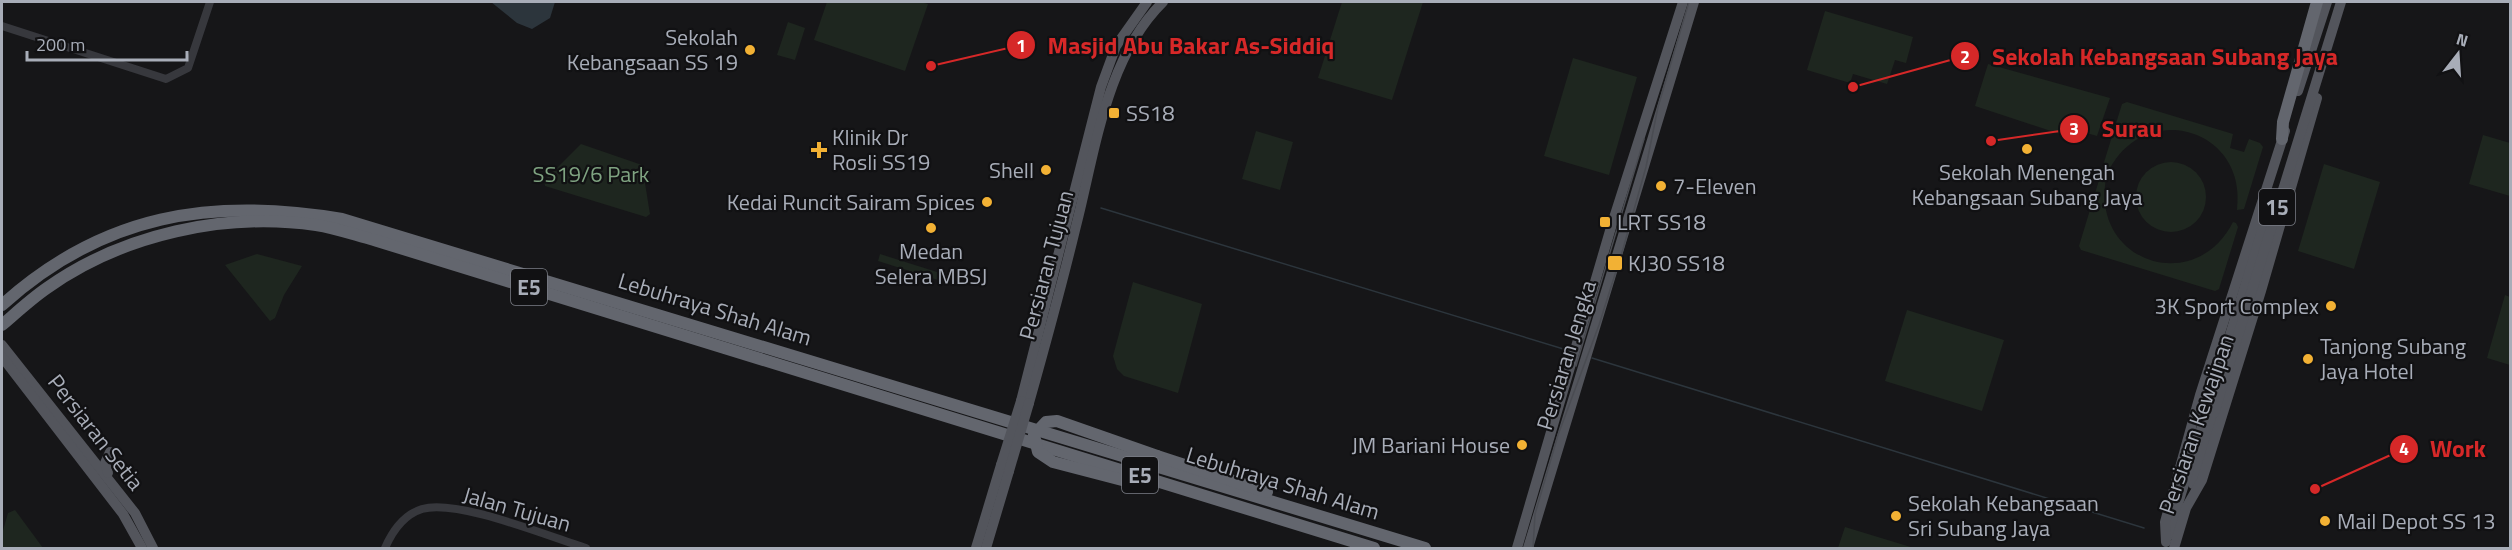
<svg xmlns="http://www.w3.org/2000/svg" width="2512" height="550" font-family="'Titillium Web',sans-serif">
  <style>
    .green { fill: #1e261f }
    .water { fill: #2c353c }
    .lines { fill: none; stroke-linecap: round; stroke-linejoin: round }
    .stream { stroke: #2c353c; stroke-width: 1.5 }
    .minor { stroke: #37383d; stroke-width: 8 }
    .major { stroke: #53555c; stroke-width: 10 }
    .highway { stroke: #63666e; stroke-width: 12 }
    .tram { stroke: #4a4c52; stroke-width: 1.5 }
    .major-bridge { stroke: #53555c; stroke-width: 10 }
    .highway-bridge { stroke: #63666e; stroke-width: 12 }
    .poi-dot { fill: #f2b134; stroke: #111113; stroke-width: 2 }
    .labels { text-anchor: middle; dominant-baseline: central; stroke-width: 4.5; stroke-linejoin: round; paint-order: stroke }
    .shield { fill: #111113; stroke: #7b7e86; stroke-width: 1.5 }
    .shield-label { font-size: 21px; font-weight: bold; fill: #a8adb8 }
    .poi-label { font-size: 22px; fill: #a8adb8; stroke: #111113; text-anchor: start }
    .park-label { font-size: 22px; fill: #7fa381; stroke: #111113 }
    .street-label { font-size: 22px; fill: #a8adb8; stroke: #111113 }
    .leader { fill: none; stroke: #d62828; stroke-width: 2 }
    .callout-dot { fill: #d62828; stroke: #111113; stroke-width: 2 }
    .mark-label { font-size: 18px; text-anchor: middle; font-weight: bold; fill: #fff }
    .callout-label { font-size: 24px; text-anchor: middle; font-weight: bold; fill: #d62828; stroke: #111113; stroke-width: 4.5; stroke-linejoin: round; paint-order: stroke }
  </style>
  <rect width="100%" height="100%" fill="#161618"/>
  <g class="green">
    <path d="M827 2H921L928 4 905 71 814 40Z"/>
    <path d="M1342 2H1423L1392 100 1318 78Z"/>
    <path d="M1825 11 1913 37 1906 63 1895 60 1887 84 1853 74 1850 83 1807 70Z"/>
    <path d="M788 22 805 28 795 60 777 55Z"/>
    <path d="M1573 58 1637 77 1609 175 1544 156Z"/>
    <path d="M1988 64 2110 98 2097 136 2062 126 2060 134 1975 106Z"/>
    <path d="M2127 102 2233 134 2230 148 2244 152 2249 139 2260 143 2263 147 2244 209 2237 210C2248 127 2142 98 2107 174L2101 172 2122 104Z"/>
    <path d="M1256 131 1293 142 1280 190 1242 179Z"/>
    <path d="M2483 135 2510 143V196L2469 184Z"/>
    <path d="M581 144 642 165 650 214 646 217 545 186 544 181Z"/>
    <circle cx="2171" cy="197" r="35"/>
    <path d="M2324 164 2380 182 2354 269 2298 251Z"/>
    <path d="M2100 177 2106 179C2091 262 2195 297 2233 222L2236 223 2238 227 2219 289 2215 291 2081 250 2079 246Z"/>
    <path d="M257 254 302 266 284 295 275 318 270 321 225 265Z"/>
    <path d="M880 254 956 278 954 285 878 261Z"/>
    <path d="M1133 282 1202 304 1178 393 1124 376 1117 369 1113 356Z"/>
    <path d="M2505 295 2510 297V365L2487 358Z"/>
    <path d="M1907 310 2004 340 1982 411 1885 381Z"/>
    <path d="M15 510 43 548H2V534L8 513Z"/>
    <path d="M1845 527 1914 548H1838Z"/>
  </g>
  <path class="water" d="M491 2H555L550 18 532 29 517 23Z"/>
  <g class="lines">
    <g class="stream">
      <path d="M1101 208 1570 351"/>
      <path d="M1592 358 2144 528"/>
    </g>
    <g class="minor">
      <path d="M2 26 166 79 188 68 210 2"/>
      <path d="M385 548C392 532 403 515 422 509 458 499 547 536 586 548"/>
    </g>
    <g class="major">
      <path d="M2298 91 2327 2"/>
      <path d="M2 345 135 513 153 548"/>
      <path d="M2 357 123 514 142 548"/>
      <path d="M1021 401 1101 87 1116 46 1147 2"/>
      <path d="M1029 403C1045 346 1061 288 1075 230 1095 154 1105 59 1163 2"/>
      <path d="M108 473 105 463 110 452"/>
      <path d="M2193 484 2214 413"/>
      <path d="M2168 536 2207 410"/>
      <path d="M2166 542 2165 522 2200 395 2285 131"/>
      <path d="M976 548 1001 465"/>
      <path d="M986 548 1009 471"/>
      <path d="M1517 548 1612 224 1683 2"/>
      <path d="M1528 548 1694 2"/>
      <path d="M2174 548 2186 508 2202 480 2261 291 2317 98"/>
    </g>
    <g class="highway">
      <path d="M2282 139 2283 122 2317 2"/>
      <path d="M2 305C103 214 211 197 342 219L1425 548"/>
      <path d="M2 325C16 313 31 299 47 288 123 234 225 212 316 225 336 228 355 235 374 240L1374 548"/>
      <path d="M1157 456 1267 492"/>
    </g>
    <g class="tram">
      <path d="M1576 366 1644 139"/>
      <path d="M1533 548 1535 514 1558 435 1599 325 1623 249 1646 167 1658 107 1689 2"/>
    </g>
    <g class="major-bridge">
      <path d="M2207 410 2272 198"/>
      <path d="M2214 413 2341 2"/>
      <path d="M1001 465 1021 401"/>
      <path d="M1009 471 1029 403"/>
    </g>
    <path class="highway-bridge" d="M1149 487 1053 462 1038 452 1034 435 1046 422 1057 421 1157 456"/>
  </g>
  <g class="poi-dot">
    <circle cx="750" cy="50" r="6"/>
    <rect x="1108" y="107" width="12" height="12" rx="3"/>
    <circle cx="2027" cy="149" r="6"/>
    <path d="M816 141h6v6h6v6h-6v6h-6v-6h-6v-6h6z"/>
    <circle cx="1046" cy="170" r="6"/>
    <circle cx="1661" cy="186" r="6"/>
    <circle cx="987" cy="202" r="6"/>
    <rect x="1599" y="216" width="12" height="12" rx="3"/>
    <circle cx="931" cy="228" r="6"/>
    <rect x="1607" y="255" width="16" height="16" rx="3"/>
    <circle cx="2331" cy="306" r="6"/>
    <circle cx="2308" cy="359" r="6"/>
    <circle cx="1522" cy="445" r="6"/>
    <circle cx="1896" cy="516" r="6"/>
    <circle cx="2325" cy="521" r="6"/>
  </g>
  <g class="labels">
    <g class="shield">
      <rect x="2259" y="189" width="36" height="36" rx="4.5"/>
      <rect x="511" y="269" width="36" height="36" rx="4.5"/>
      <rect x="1122" y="457" width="36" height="36" rx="4.5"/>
    </g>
    <g class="shield-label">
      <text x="2277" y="207">15</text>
      <text x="529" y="287">E5</text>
      <text x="1140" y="475">E5</text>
    </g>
    <g class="poi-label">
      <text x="738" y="37" text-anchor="end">Sekolah<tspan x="738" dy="25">Kebangsaan SS 19</tspan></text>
      <text x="1126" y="113">SS18</text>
      <text x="832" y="137">Klinik Dr<tspan x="832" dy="25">Rosli SS19</tspan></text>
      <text x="1034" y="170" text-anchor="end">Shell</text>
      <text x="2027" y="172" text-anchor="middle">Sekolah Menengah<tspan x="2027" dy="25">Kebangsaan Subang Jaya</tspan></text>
      <text x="1673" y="186">7-Eleven</text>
      <text x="975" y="202" text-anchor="end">Kedai Runcit Sairam Spices</text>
      <text x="1617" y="222">LRT SS18</text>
      <text x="931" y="251" text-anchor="middle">Medan<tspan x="931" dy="25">Selera MBSJ</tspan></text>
      <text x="1628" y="263">KJ30 SS18</text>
      <text x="2319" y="306" text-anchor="end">3K Sport Complex</text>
      <text x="2320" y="346">Tanjong Subang<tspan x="2320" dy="25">Jaya Hotel</tspan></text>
      <text x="1510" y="445" text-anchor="end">JM Bariani House</text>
      <text x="1908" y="503">Sekolah Kebangsaan<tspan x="1908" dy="25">Sri Subang Jaya</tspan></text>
      <text x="2337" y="521">Mail Depot SS 13</text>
    </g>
    <g class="park-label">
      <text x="591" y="174">SS19/6 Park</text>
    </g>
    <g class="street-label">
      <text transform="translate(1046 265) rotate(-75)">Persiaran Tujuan</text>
      <text transform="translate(715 309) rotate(17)">Lebuhraya Shah Alam</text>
      <text transform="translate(1566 355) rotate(-73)">Persiaran Jengka</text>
      <text transform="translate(2196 424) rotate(-71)">Persiaran Kewajipan</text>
      <text transform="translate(96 432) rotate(52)">Persiaran Setia</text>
      <text transform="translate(1283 483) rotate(17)">Lebuhraya Shah Alam</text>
      <text transform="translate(517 509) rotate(16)">Jalan Tujuan</text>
    </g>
  </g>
  <path class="leader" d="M931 66L1021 45M1853 87L1965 56M1991 141L2074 129M2315 489L2404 449"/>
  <g class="callout-dot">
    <circle cx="931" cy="66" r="6"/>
    <circle cx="1853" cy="87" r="6"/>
    <circle cx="1991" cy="141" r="6"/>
    <circle cx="2315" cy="489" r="6"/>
    <circle cx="1021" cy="45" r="15"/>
    <circle cx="1965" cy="56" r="15"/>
    <circle cx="2074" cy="129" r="15"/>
    <circle cx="2404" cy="449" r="15"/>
  </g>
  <g class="mark-label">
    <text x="1021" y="52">1</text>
    <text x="1965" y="63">2</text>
    <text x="2074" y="135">3</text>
    <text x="2404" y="455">4</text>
  </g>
  <g class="callout-label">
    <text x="1191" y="54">Masjid Abu Bakar As-Siddiq</text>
    <text x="2165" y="65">Sekolah Kebangsaan Subang Jaya</text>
    <text x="2132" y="137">Surau</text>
    <text x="2458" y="457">Work</text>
  </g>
  <rect width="2512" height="550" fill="none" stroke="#a8adb8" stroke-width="6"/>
  <g transform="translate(2458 54) rotate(17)" stroke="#111113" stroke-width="4.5" paint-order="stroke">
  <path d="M0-4.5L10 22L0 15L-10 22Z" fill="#a8adb8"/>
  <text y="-9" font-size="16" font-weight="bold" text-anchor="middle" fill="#a8adb8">N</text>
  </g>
  <path d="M27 51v9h160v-9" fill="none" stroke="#a8adb8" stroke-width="3"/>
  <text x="36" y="51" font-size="18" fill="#a8adb8" stroke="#111113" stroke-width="4.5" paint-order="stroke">200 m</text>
</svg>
